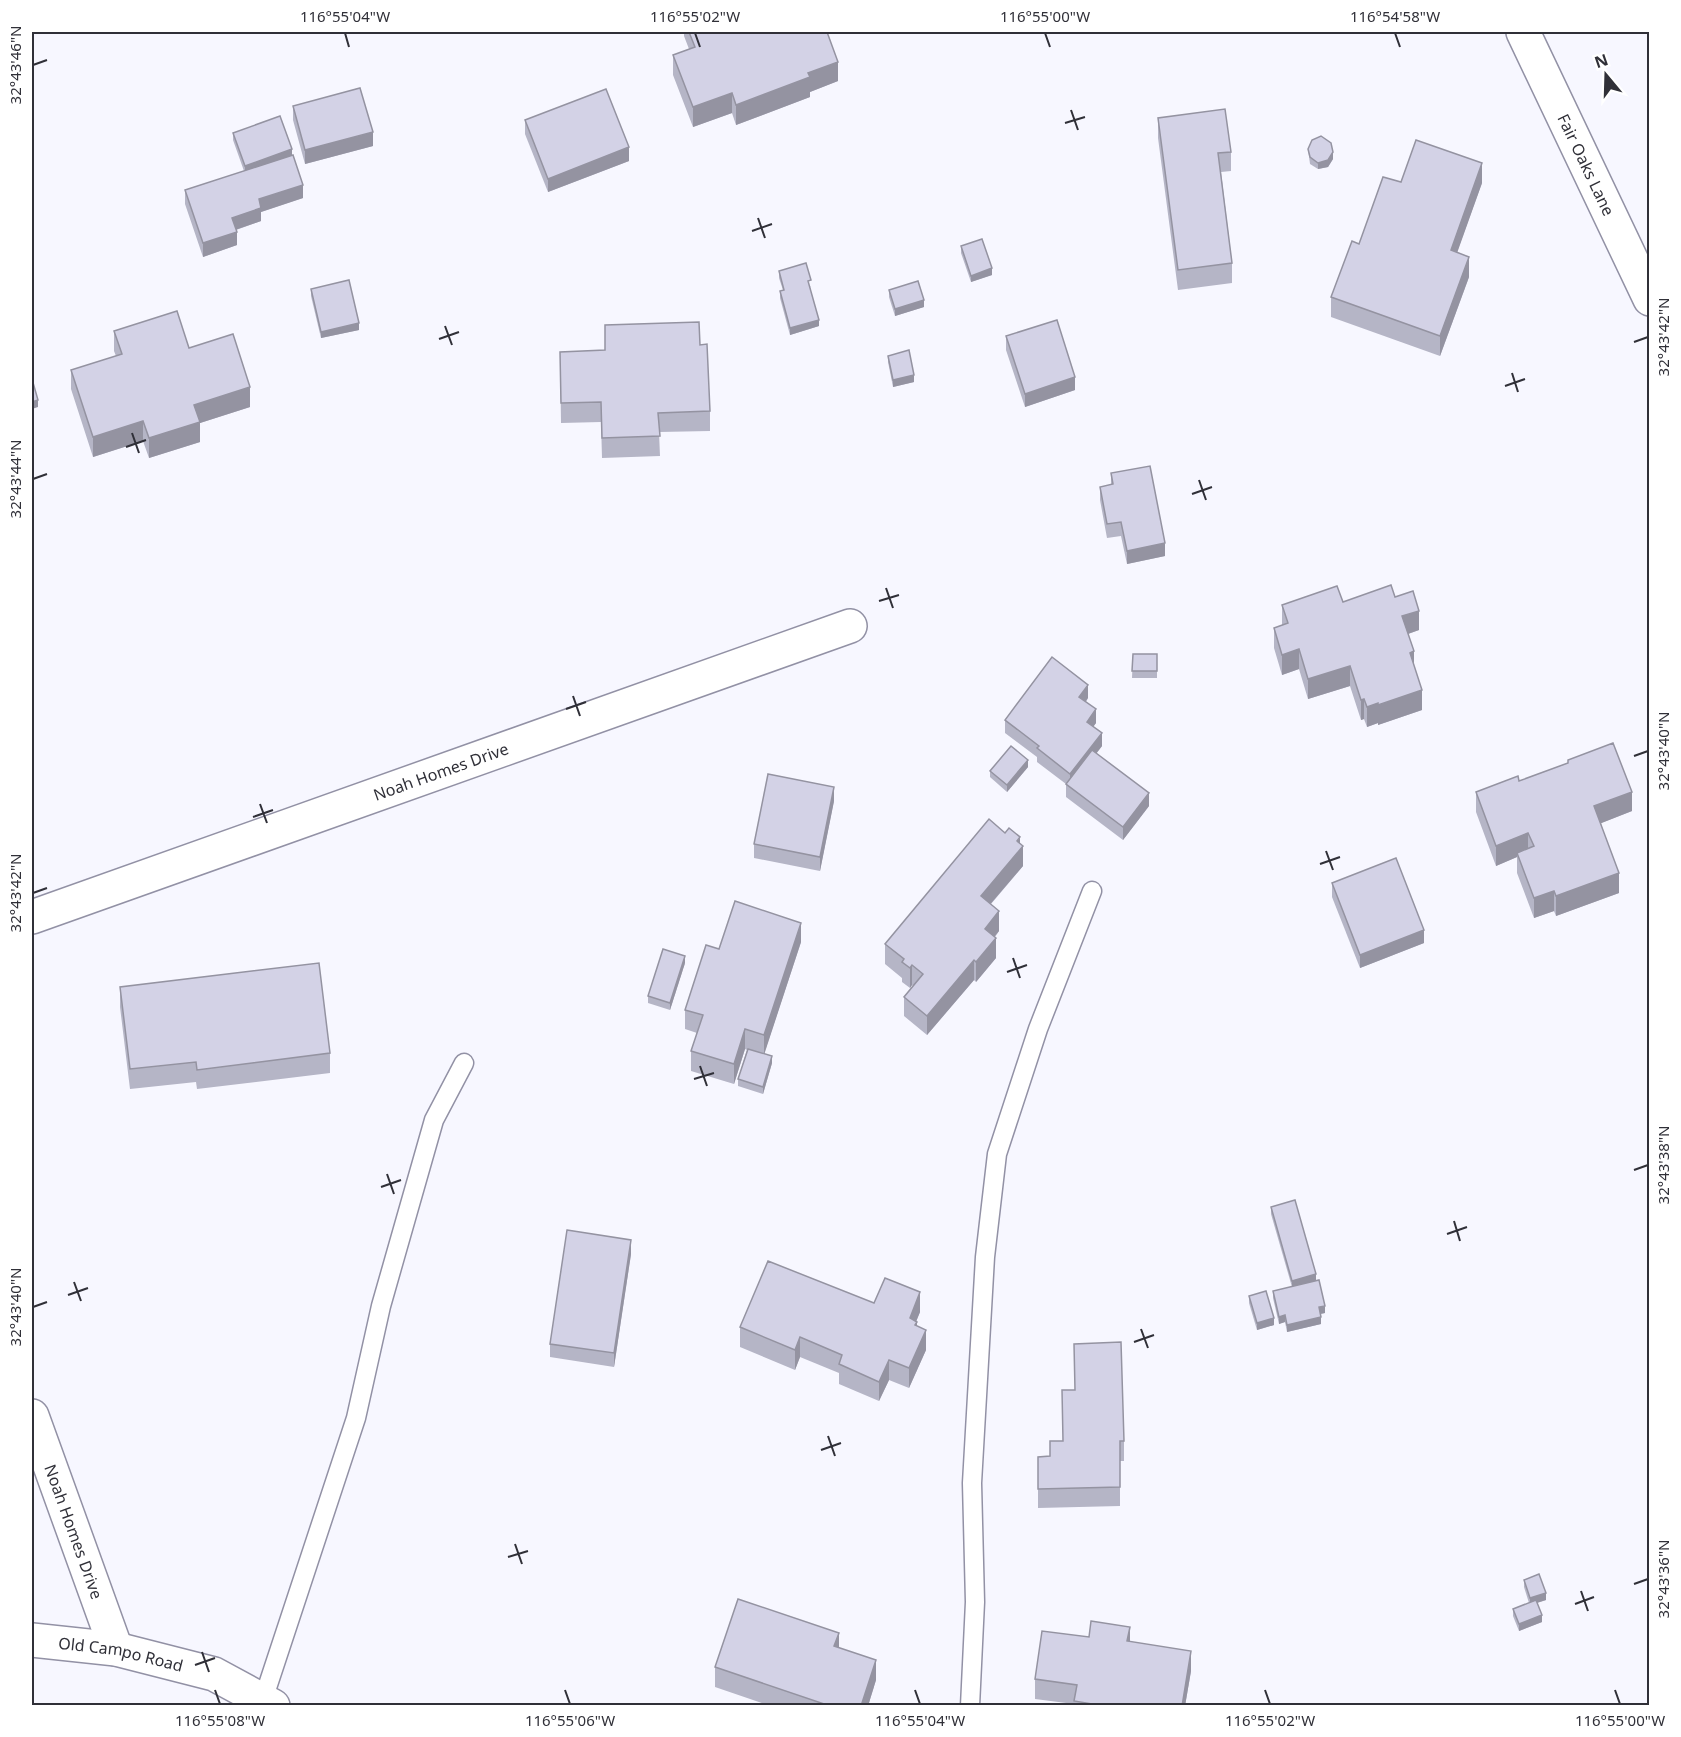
<svg xmlns="http://www.w3.org/2000/svg" width="1681" height="1737" font-family="'Noto Sans',sans-serif">
  <style>
    .lines { fill: none; stroke-linecap: round; stroke-linejoin: round }
    .lane-casing { stroke: #9291a5; stroke-width: 21 }
    .street-casing { stroke: #9291a5; stroke-width: 36 }
    .lane { stroke: #fff; stroke-width: 18 }
    .street { stroke: #fff; stroke-width: 33 }
    .wall { fill: #b5b5c6 }
    .shaded-wall { fill: #9493a1 }
    .building { fill: #d3d2e6; stroke: #9493a1; stroke-width: 1.5 }
    .ticks { fill: none; stroke: #303038; stroke-width: 2 }
    .labels { text-anchor: middle; dominant-baseline: central; stroke-width: 5; stroke-linejoin: round; paint-order: stroke }
    .street-label { font-size: 16px; fill: #303038; stroke: #fff }
    .neatline { fill: none; stroke: #303038; stroke-width: 2 }
    .ticks-label { font-size: 15px; text-anchor: middle; fill: #303038 }
  </style>
  <rect width="100%" height="100%" fill="#f7f7ff"/>
  <g class="lines">
    <g class="lane-casing">
      <g id="lane">
        <path d="M263 1700 356 1418 381 1306 434 1120 464 1063"/>
        <path d="M970 1706 975 1602 972 1483 985 1257 997 1154 1038 1029 1092 891"/>
      </g>
    </g>
    <g class="street-casing">
      <g id="street">
        <path id="s1" d="M1523 32 1650 299"/>
        <path id="s2" d="M32 917 850 626"/>
        <path id="s3" d="M32 1416 116 1649"/>
        <path id="s4" d="M32 1640 116 1649 214 1674 273 1706"/>
      </g>
    </g>
    <use href="#lane" class="lane"/>
    <use href="#street" class="street"/>
  </g>
  <g class="wall">
    <path d="M684 32H827L838 81 810 92V97L736 125 732 113 693 127 673 75V55L689 49 684 36Z"/>
    <path d="M293 106 373 146 305 164 293 120Z"/>
    <path d="M1158 118 1231 152V171L1221 172 1232 263V283L1178 290 1158 138Z"/>
    <path d="M525 120 629 161 548 192 525 134Z"/>
    <path d="M233 133 292 155 303 198 261 212V221L236 230 237 245 203 257 185 204V190L244 171 233 140Z"/>
    <path d="M1308 149 1333 159 1328 167 1318 169 1310 164Z"/>
    <path d="M1401 182 1482 183 1457 252 1469 277 1440 356 1331 317V297L1359 244Z"/>
    <path d="M961 246 992 275 971 282 961 253Z"/>
    <path d="M779 271 811 287H810L819 326 790 335 780 298V291L783 290 779 278Z"/>
    <path d="M311 289 359 330 321 338 311 296Z"/>
    <path d="M889 290 924 307 895 316 889 297Z"/>
    <path d="M114 331 189 348 250 407 200 423V442L149 458 143 441 93 457 71 389V370L116 356 114 351Z"/>
    <path d="M1006 336 1075 390 1025 407 1006 350Z"/>
    <path d="M700 345 710 411V431L659 432 660 456 602 458 601 422 561 423 560 352 605 350Z"/>
    <path d="M888 356 914 382 893 387 888 362Z"/>
    <path d="M1111 473 1165 556 1127 564 1121 536 1107 538 1100 500V487L1111 485Z"/>
    <path d="M1395 597 1419 630 1408 634 1422 710 1378 725V723L1367 727 1364 719 1361 720 1350 686 1308 699 1299 669 1282 675 1274 648V628L1282 625V605L1343 602Z"/>
    <path d="M1133 654H1157V678H1132Z"/>
    <path d="M1088 698 1086 702 1096 723 1093 727 1102 746 1096 754 1149 806 1123 840 1066 797V784L1037 762V757L1005 733V720Z"/>
    <path d="M1568 760 1632 811 1601 823 1619 893 1556 916 1554 911 1534 918 1517 873V857L1496 866 1476 812V792L1519 781 1568 763Z"/>
    <path d="M1028 767 1007 792 990 777V771Z"/>
    <path d="M834 801 820 871 754 858V844Z"/>
    <path d="M1020 844 1023 866 991 904 999 931 995 937 996 958 976 982 974 980 927 1035 904 1016V997L913 986 912 985 910 988 902 982V978L885 964V944Z"/>
    <path d="M1332 883 1424 943 1360 968 1332 897Z"/>
    <path d="M801 942 764 1054 772 1063 763 1094 738 1086V1079L747 1050 745 1049 734 1084 691 1071V1051L697 1033 685 1029V1010L719 949Z"/>
    <path d="M685 963 670 1010 648 1003V996Z"/>
    <path d="M120 987 330 1053V1073L197 1089 196 1082 130 1089 120 1007Z"/>
    <path d="M1271 1207 1316 1281 1325 1313 1321 1314V1324L1287 1332 1285 1322 1279 1324 1273 1298V1291L1292 1287 1271 1214Z"/>
    <path d="M631 1254 614 1367 550 1357V1344Z"/>
    <path d="M1249 1296 1274 1325 1257 1330 1249 1303Z"/>
    <path d="M874 1303 920 1312 916 1322 917 1326 926 1350 909 1388 889 1380 879 1401 839 1384V1373L800 1357 795 1370 740 1347V1327Z"/>
    <path d="M1050 1441H1124V1461H1120V1506L1038 1508V1457L1050 1456Z"/>
    <path d="M1524 1580 1546 1600 1537 1603 1542 1622 1519 1631 1513 1616V1609L1529 1603 1524 1587Z"/>
    <path d="M1089 1637 1130 1642 1191 1671 1185 1706H1074V1704L1035 1699V1679Z"/>
    <path d="M715 1667 876 1680 868 1706H771L715 1687Z"/>
  </g>
  <g class="shaded-wall">
    <path d="M838 62V81L810 92V97L736 125V105L808 73Z"/>
    <path d="M732 93V113L693 127V107Z"/>
    <path d="M373 132V146L305 164V150Z"/>
    <path d="M629 147V161L548 192V179Z"/>
    <path d="M292 149V156L245 173V166Z"/>
    <path d="M1333 152V159L1328 167 1318 169V163Z"/>
    <path d="M1482 163V183L1451 270V250Z"/>
    <path d="M303 185V198L261 212V221L232 231V218L259 199Z"/>
    <path d="M237 232V245L203 257V243Z"/>
    <path d="M1469 257V277L1440 356V336Z"/>
    <path d="M992 268V275L971 282V276Z"/>
    <path d="M924 300V307L895 316V309Z"/>
    <path d="M819 320V326L790 335V328Z"/>
    <path d="M359 323V330L321 338V332Z"/>
    <path d="M914 375V382L893 387V380Z"/>
    <path d="M1075 377V390L1025 407V394Z"/>
    <path d="M250 387V407L200 423V442L149 458V438L194 405Z"/>
    <path d="M38 400V407L32 409V402Z"/>
    <path d="M143 421V441L93 457V437Z"/>
    <path d="M1165 543V556L1127 564V551Z"/>
    <path d="M1419 611V630L1402 636V616Z"/>
    <path d="M1299 649V669L1282 675V655Z"/>
    <path d="M1414 651V671L1410 653Z"/>
    <path d="M1350 666V686L1308 699V679Z"/>
    <path d="M1088 685V698L1079 710V697Z"/>
    <path d="M1422 690V710L1378 725V705Z"/>
    <path d="M1364 699V719L1361 720V700Z"/>
    <path d="M1378 703V723L1367 727V707Z"/>
    <path d="M1096 709V723L1087 735V722Z"/>
    <path d="M1102 733V746L1070 787V774Z"/>
    <path d="M1028 760V767L1007 792V785Z"/>
    <path d="M834 787V801L820 871V857Z"/>
    <path d="M1632 792V811L1594 826V806Z"/>
    <path d="M1149 793V806L1123 840V827Z"/>
    <path d="M1528 833V853H1517V857L1496 866V846Z"/>
    <path d="M1020 837V849L1023 846V866L981 915V896Z"/>
    <path d="M1619 873V893L1556 916V896Z"/>
    <path d="M1554 891V911L1534 918V898Z"/>
    <path d="M999 911V931L985 948V929Z"/>
    <path d="M801 923V942L764 1055V1035Z"/>
    <path d="M1424 930V943L1360 968V955Z"/>
    <path d="M996 938V958L976 982V962Z"/>
    <path d="M685 956V963L670 1010V1003Z"/>
    <path d="M974 960V980L927 1035V1016Z"/>
    <path d="M912 965V985L910 988V968Z"/>
    <path d="M745 1029V1049L734 1084V1064Z"/>
    <path d="M772 1056V1063L763 1094V1087Z"/>
    <path d="M631 1240V1254L614 1367V1353Z"/>
    <path d="M1316 1274V1281L1292 1288V1281Z"/>
    <path d="M920 1292V1312L915 1324 917 1322V1342L910 1318Z"/>
    <path d="M1325 1306V1313L1319 1314V1307Z"/>
    <path d="M1285 1315V1322L1279 1324V1317Z"/>
    <path d="M1321 1317V1324L1287 1332V1325Z"/>
    <path d="M1274 1318V1325L1257 1330V1323Z"/>
    <path d="M926 1330V1350L909 1388V1368Z"/>
    <path d="M800 1337V1357L795 1370V1350Z"/>
    <path d="M889 1360V1380L879 1401V1382Z"/>
    <path d="M1546 1593V1600L1530 1605V1598Z"/>
    <path d="M1542 1615V1622L1519 1631V1624Z"/>
    <path d="M1130 1627V1647L1127 1641Z"/>
    <path d="M839 1633V1652L834 1646Z"/>
    <path d="M1191 1651V1671L1185 1706H1182Z"/>
    <path d="M876 1660V1680L868 1706H861Z"/>
  </g>
  <g class="building">
    <path d="M689 32H827L838 62 808 73 810 77 736 105 732 93 693 107 673 55 695 47Z"/>
    <path d="M360 88 373 132 305 150 293 106Z"/>
    <path d="M606 89 629 147 548 179 525 120Z"/>
    <path d="M1225 109 1231 152 1218 153 1232 263 1178 270 1158 118Z"/>
    <path d="M280 116 292 149 245 166 233 133Z"/>
    <path d="M1321 136 1331 143 1333 152 1328 160 1318 163 1310 157 1308 149 1312 140Z"/>
    <path d="M1416 140 1482 163 1451 250 1469 257 1440 336 1331 297 1352 241 1359 244 1383 177 1401 182Z"/>
    <path d="M293 155 303 185 259 199 261 208 232 218 237 232 203 243 185 190Z"/>
    <path d="M982 239 992 268 971 276 961 246Z"/>
    <path d="M806 263 811 280 808 281 819 320 790 328 780 291 784 290 779 271Z"/>
    <path d="M349 280 359 323 321 332 311 289Z"/>
    <path d="M918 281 924 300 895 309 889 290Z"/>
    <path d="M177 311 189 348 233 334 250 387 194 405 200 422 149 438 143 421 93 437 71 370 122 354 114 331Z"/>
    <path d="M1057 320 1075 377 1025 394 1006 336Z"/>
    <path d="M699 322 700 345 707 344 710 411 658 413 660 436 602 438 601 402 561 403 560 352 605 350V325Z"/>
    <path d="M909 350 914 375 893 380 888 356Z"/>
    <path d="M32 379 38 400 32 402Z"/>
    <path d="M1150 466 1165 543 1127 551 1121 522 1107 524 1100 487 1113 484 1111 473Z"/>
    <path d="M1391 585 1395 597 1413 591 1419 611 1402 616 1414 651 1410 653 1422 690 1378 705V703L1367 707 1364 699 1361 700 1350 666 1308 679 1299 649 1282 655 1274 628 1288 623 1282 605 1337 586 1343 602Z"/>
    <path d="M1133 654H1157V671H1132Z"/>
    <path d="M1052 657 1088 685 1079 697 1096 709 1087 722 1102 733 1070 774 1037 748 1039 746 1005 720Z"/>
    <path d="M1613 743 1632 792 1594 806 1619 873 1556 896 1554 891 1534 898 1517 853 1534 846 1528 833 1496 846 1476 792 1518 776 1519 781 1568 763V760Z"/>
    <path d="M1011 746 1028 760 1007 785 990 771Z"/>
    <path d="M1092 750 1149 793 1123 827 1066 784Z"/>
    <path d="M768 774 834 787 820 857 754 844Z"/>
    <path d="M989 819 1005 833 1009 828 1020 837 1017 841 1023 846 981 896 999 911 985 929 996 938 976 962 974 960 927 1016 904 997 923 974 912 965 910 968 902 962 904 959 885 944Z"/>
    <path d="M1396 858 1424 930 1360 955 1332 883Z"/>
    <path d="M735 901 801 923 764 1035 745 1029 734 1064 691 1051 703 1015 685 1010 706 945 719 949Z"/>
    <path d="M663 949 685 956 670 1003 648 996Z"/>
    <path d="M319 963 330 1053 197 1070 196 1062 130 1069 120 987Z"/>
    <path d="M748 1049 772 1056 763 1087 738 1079Z"/>
    <path d="M1295 1200 1316 1274 1292 1281 1271 1207Z"/>
    <path d="M567 1230 631 1240 614 1353 550 1344Z"/>
    <path d="M768 1261 874 1303 885 1278 920 1292 910 1318 917 1322 915 1325 926 1330 909 1368 889 1360 879 1382 839 1364 842 1355 800 1337 795 1350 740 1327Z"/>
    <path d="M1319 1280 1325 1306 1319 1307 1321 1317 1287 1325 1285 1315 1279 1317 1273 1291Z"/>
    <path d="M1266 1291 1274 1318 1257 1323 1249 1296Z"/>
    <path d="M1121 1342 1124 1441H1120V1487L1038 1489V1457L1050 1456V1441H1063L1062 1390H1075L1074 1344Z"/>
    <path d="M1539 1574 1546 1593 1530 1598 1524 1580Z"/>
    <path d="M738 1599 839 1633 834 1646 876 1660 861 1706H830L715 1667Z"/>
    <path d="M1536 1600 1542 1615 1519 1624 1513 1609Z"/>
    <path d="M1091 1621 1130 1627 1127 1641 1191 1651 1182 1706H1104L1074 1701 1077 1685 1035 1679 1042 1631 1089 1637Z"/>
  </g>
  <path class="ticks" d="M345 33 349 47M695 33 700 47M1045 33 1050 47M1395 33 1400 47M33 65 47 60M1071 110 1078 130M1065 123 1085 117M758 218 765 238M752 231 772 224M445 326 452 345M439 339 459 332M1634 342 1648 337M1512 373 1518 392M1505 386 1525 379M132 433 139 453M126 447 146 440M33 479 47 474M1199 480 1206 500M1192 494 1212 487M886 588 893 608M879 601 899 595M573 696 580 716M566 709 586 702M1634 756 1648 751M260 804 267 823M253 817 273 810M1326 851 1333 870M1320 864 1340 857M33 893 47 888M1013 958 1020 978M1007 972 1027 965M700 1066 707 1086M694 1079 714 1073M1634 1170 1648 1165M387 1174 394 1194M381 1187 401 1180M1454 1221 1460 1241M1447 1234 1467 1227M74 1282 81 1301M68 1295 88 1288M33 1307 47 1302M1141 1329 1148 1348M1134 1342 1154 1335M828 1436 835 1456M821 1450 841 1443M515 1544 522 1564M508 1557 528 1551M1634 1584 1648 1579M1581 1591 1588 1611M1575 1604 1594 1597M202 1652 209 1672M195 1665 215 1658M215 1690 220 1704M565 1690 570 1704M915 1690 920 1704M1265 1690 1270 1704M1615 1690 1620 1704"/>
  <g class="labels">
    <g class="street-label">
      <text stroke="none"><textPath href="#s1" startOffset="147">Fair Oaks Lane</textPath></text>
      <text stroke="none"><textPath href="#s2" startOffset="434">Noah Homes Drive</textPath></text>
      <text stroke="none"><textPath href="#s3" startOffset="123">Noah Homes Drive</textPath></text>
      <text stroke="none"><textPath href="#s4" startOffset="90">Old Campo Road</textPath></text>
    </g>
  </g>
  <rect width="1681" height="1737" fill="none" stroke="#ffffff" stroke-width="66"/>
  <g transform="translate(1606 75) rotate(341)" stroke="#ffffff" stroke-width="4.5" paint-order="stroke">
  <path d="M0-4.5L10 22L0 15L-10 22Z" fill="#303038"/>
  <text y="-9" font-size="16" font-weight="bold" text-anchor="middle" fill="#303038">N</text>
  </g>
  <rect x="33" y="33" width="1615" height="1671" class="neatline"/>
  <g class="ticks-label">
    <text x="345" y="22">116°55'04"W</text>
    <text x="695" y="22">116°55'02"W</text>
    <text x="1045" y="22">116°55'00"W</text>
    <text x="1395" y="22">116°54'58"W</text>
    <text transform="translate(16 65) rotate(-90)" y="5">32°43'46"N</text>
    <text transform="translate(1664 337) rotate(-90)" y="5">32°43'42"N</text>
    <text transform="translate(16 479) rotate(-90)" y="5">32°43'44"N</text>
    <text transform="translate(1664 751) rotate(-90)" y="5">32°43'40"N</text>
    <text transform="translate(16 893) rotate(-90)" y="5">32°43'42"N</text>
    <text transform="translate(1664 1165) rotate(-90)" y="5">32°43'38"N</text>
    <text transform="translate(16 1307) rotate(-90)" y="5">32°43'40"N</text>
    <text transform="translate(1664 1579) rotate(-90)" y="5">32°43'36"N</text>
    <text x="220" y="1726">116°55'08"W</text>
    <text x="570" y="1726">116°55'06"W</text>
    <text x="920" y="1726">116°55'04"W</text>
    <text x="1270" y="1726">116°55'02"W</text>
    <text x="1620" y="1726">116°55'00"W</text>
  </g>
</svg>
